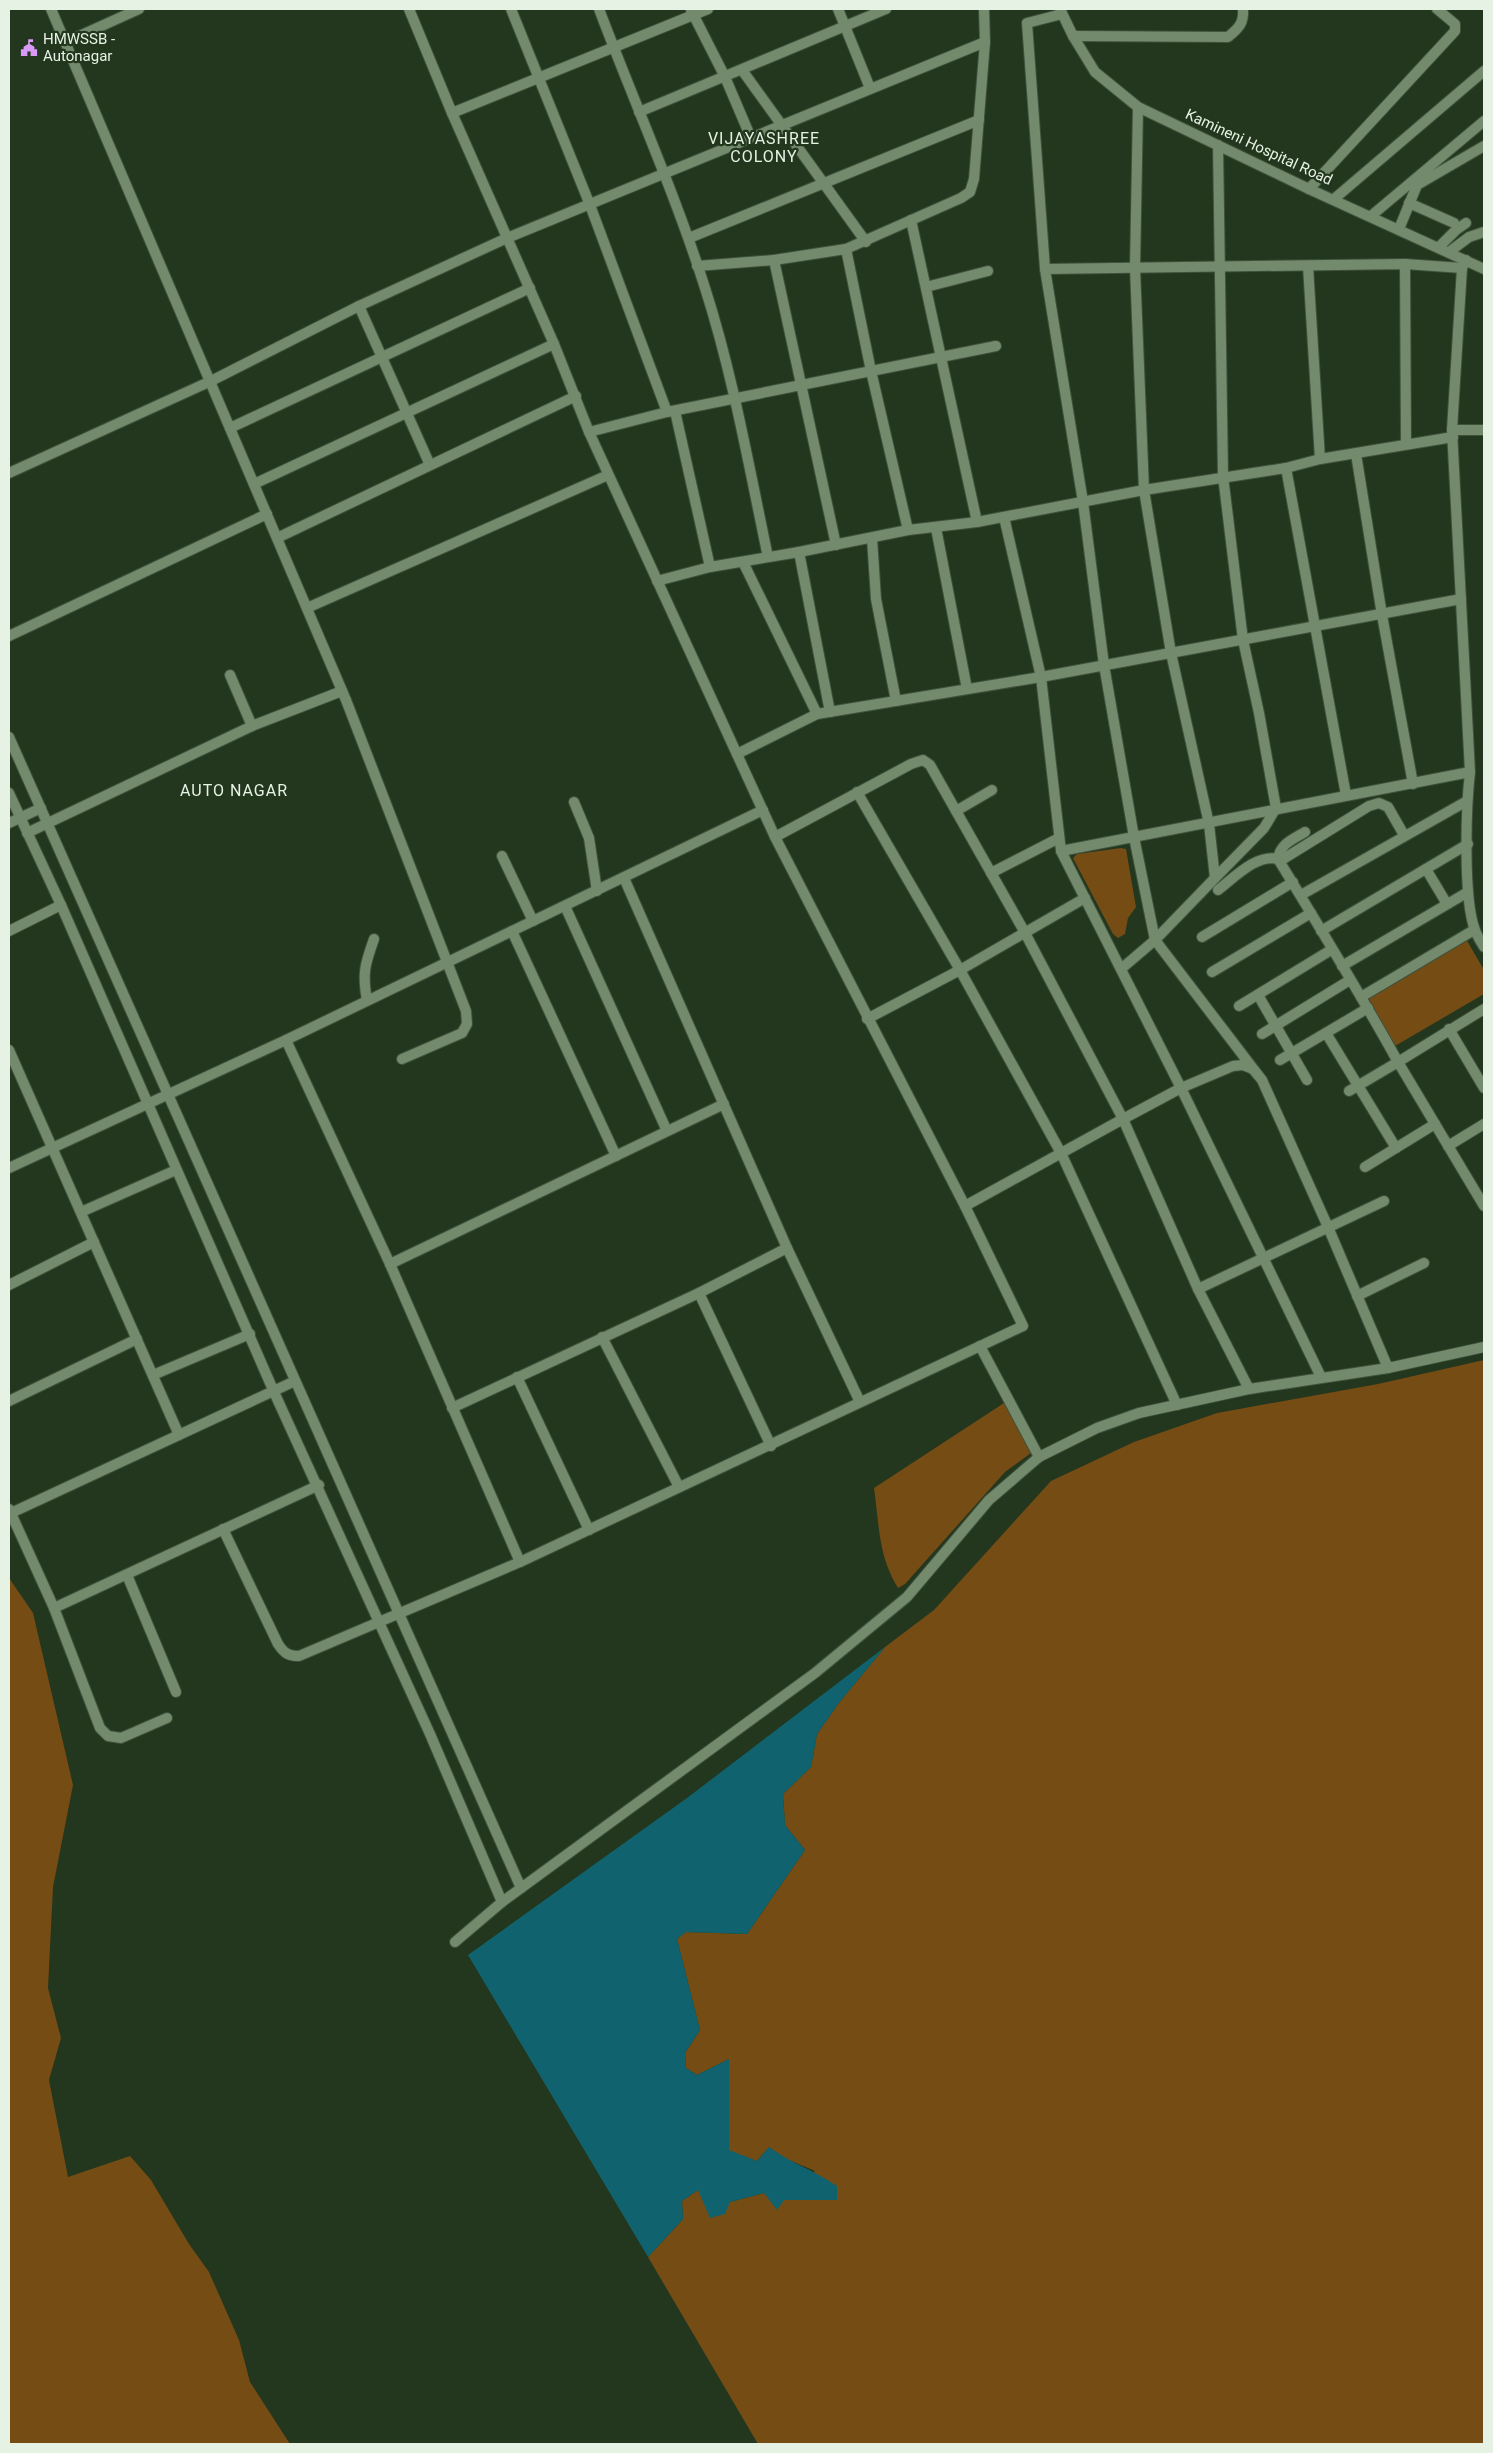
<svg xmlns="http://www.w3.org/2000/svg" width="1493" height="2453" font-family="Roboto,sans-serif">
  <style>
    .green { fill: #754c14 }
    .water { fill: #10636e }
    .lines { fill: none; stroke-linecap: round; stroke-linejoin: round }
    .minor-casing { stroke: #40513c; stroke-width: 12 }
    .minor { stroke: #738a6d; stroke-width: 10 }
    .labels { text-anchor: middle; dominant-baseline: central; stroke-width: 4.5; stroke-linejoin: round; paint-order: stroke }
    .poi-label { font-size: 15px; fill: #e6f2e3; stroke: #23361e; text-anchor: start }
    .street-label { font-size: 15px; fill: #e6f2e3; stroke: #23361e }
    .neighbourhood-label { font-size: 16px; letter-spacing: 1px; fill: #e6f2e3; stroke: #23361e }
  </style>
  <rect width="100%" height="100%" fill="#23361e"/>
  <g class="green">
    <path d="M1121 848 1126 849 1136 907 1128 918 1125 934 1118 938 1113 934 1073 858 1077 854Z"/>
    <path d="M1466 939 1484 970V994L1395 1046 1367 996Z"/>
    <path d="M1484 1360V2444H758L648 2257 683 2219 682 2201 698 2190 730 2202 764 2193 784 2200 815 2171 784 2158 769 2147 757 2161 729 2151V2059L697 2075 686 2068 685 2053 700 2030 677 1939 685 1932 747 1934 805 1850 785 1825 783 1794 811 1767 817 1734 838 1704 885 1647 934 1610 1051 1481 1134 1442 1217 1413 1378 1384Z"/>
    <path d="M1004 1403 1031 1453 1005 1472 905 1584 898 1588C878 1556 879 1523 874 1488Z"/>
    <path d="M9 1578 33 1613 73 1785 53 1887 48 1988 61 2038 49 2080 68 2177 130 2156 151 2180 189 2244 209 2272 239 2340 250 2382 290 2444H9Z"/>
  </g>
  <path class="water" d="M885 1647 838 1704 817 1734 811 1767 783 1794 785 1825 805 1850 747 1934 686 1932 677 1939 700 2030 685 2053 686 2068 697 2075 729 2059V2150L757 2161 769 2147C790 2163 814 2170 837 2186V2200H784L777 2210 764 2193 730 2202 725 2214 710 2218 698 2190 682 2201 683 2219 648 2257 468 1955 687 1798Z"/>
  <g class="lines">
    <g class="minor-casing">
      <g id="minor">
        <path d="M51 9 346 700 466 1011 467 1024 462 1033 402 1059"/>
        <path d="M511 9 590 205 667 412"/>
        <path d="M599 9C634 102 675 193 705 288 733 375 749 467 768 557"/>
        <path d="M838 9 870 88"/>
        <path d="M1060 9 1073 36 1095 72 1138 107 1309 189 1484 269"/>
        <path d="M691 10 725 77 751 138"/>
        <path d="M1073 36 1228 37C1239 28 1244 23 1243 9"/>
        <path d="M66 42 139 9"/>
        <path d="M742 70 866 242"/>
        <path d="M639 112 886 9"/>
        <path d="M452 113 708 9"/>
        <path d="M1309 189 1455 31V24L1437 9"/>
        <path d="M1334 199 1484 71"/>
        <path d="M1409 203 1454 223"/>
        <path d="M1371 216 1484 121"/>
        <path d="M911 220 977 522"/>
        <path d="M1399 229 1417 185 1484 146"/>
        <path d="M689 238 979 120"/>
        <path d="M1439 247 1456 230 1466 223"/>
        <path d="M846 249 871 371 908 530"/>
        <path d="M1449 252 1469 237 1484 232"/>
        <path d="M774 260 836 545"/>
        <path d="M1466 260 1462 268 1452 430 1470 772C1466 807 1463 899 1475 930 1477 936 1481 942 1484 947"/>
        <path d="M1405 264 1406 444"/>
        <path d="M697 266 774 260 846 249 961 198 970 192 974 179 985 42 984 9"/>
        <path d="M1308 266 1320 459"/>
        <path d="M1045 269 1027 23 1062 14"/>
        <path d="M926 287 988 271"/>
        <path d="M359 306 430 465"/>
        <path d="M675 411 710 567"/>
        <path d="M230 428 530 288"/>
        <path d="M1452 430H1484"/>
        <path d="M589 432 667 412 996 346"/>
        <path d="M1356 454 1382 615 1413 784"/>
        <path d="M1286 468 1346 795"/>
        <path d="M9 473 211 381 359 306 507 238 985 42"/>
        <path d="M254 484 554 344"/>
        <path d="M1004 517 1041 677 1061 851 1181 1088 1321 1377"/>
        <path d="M936 528 967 689"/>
        <path d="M277 538 576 396"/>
        <path d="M872 538 876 599 896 701"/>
        <path d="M799 552 830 712"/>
        <path d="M743 562 817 714"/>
        <path d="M657 581 710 567 799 552 908 530 977 522 1144 490 1286 468 1320 459 1453 437"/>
        <path d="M307 608 608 475"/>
        <path d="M9 636 267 514"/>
        <path d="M230 675 252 726"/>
        <path d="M9 737 521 1888"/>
        <path d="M737 754 817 714 1041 677 1461 599"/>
        <path d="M857 792 960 970 1061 1153 1177 1405"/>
        <path d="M9 793 61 905 274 1392 430 1734 502 1902"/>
        <path d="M574 802 589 838 597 891"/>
        <path d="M956 811 992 790"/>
        <path d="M9 823 41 808"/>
        <path d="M1305 832C1293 839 1280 844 1278 859 1319 926 1360 993 1398 1062L1484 1009"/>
        <path d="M27 833 252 726 342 691"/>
        <path d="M775 837 911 764 923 760 930 765 1024 931 1123 1119 1198 1289 1249 1389"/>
        <path d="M1061 851 1470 772"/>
        <path d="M502 856 533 921"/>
        <path d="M1280 861 1369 806 1379 803 1388 807 1404 835"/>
        <path d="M1426 869 1447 904"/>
        <path d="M991 873 1059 838"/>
        <path d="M624 878 787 1248 860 1402"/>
        <path d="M1215 878 1264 828 1276 808 1259 713 1243 640 1223 476 1218 145"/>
        <path d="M1218 890C1235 877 1256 854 1278 859"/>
        <path d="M1301 895 1467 801"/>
        <path d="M565 906 667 1131"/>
        <path d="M9 931 61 905"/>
        <path d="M512 931 616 1156"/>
        <path d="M1321 931 1468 844"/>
        <path d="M1202 937 1293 882"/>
        <path d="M1342 966 1468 892"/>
        <path d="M1121 969 1155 940 1215 878 1209 824 1171 653 1144 490 1135 268 1138 107"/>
        <path d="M1212 972 1311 913"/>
        <path d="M1258 995 1307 1080"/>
        <path d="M1361 997 1474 930"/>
        <path d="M367 1000C362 974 365 964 374 939"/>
        <path d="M1239 1006 1331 950"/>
        <path d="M867 1019 960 970 1085 898"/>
        <path d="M1449 1029 1484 1088"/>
        <path d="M1326 1033 1396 1148"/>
        <path d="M1262 1034 1350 980"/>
        <path d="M286 1040 390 1264 520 1562"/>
        <path d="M9 1050 179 1435"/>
        <path d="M1280 1060 1368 1008"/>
        <path d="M1258 1075 1155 940 1134 837 1104 665 1083 502 1045 269 1405 264 1462 268"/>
        <path d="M1349 1091 1398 1062 1484 1206"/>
        <path d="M1448 1146 1484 1124"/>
        <path d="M1365 1167 1435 1124"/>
        <path d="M9 1168 286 1040 763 810"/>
        <path d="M965 1206 1123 1119 1181 1088 1233 1066 1243 1065 1253 1069 1262 1080 1328 1227 1388 1368"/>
        <path d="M81 1212 176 1170"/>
        <path d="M390 1264 724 1104"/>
        <path d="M9 1285 94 1242"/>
        <path d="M1198 1289 1384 1201"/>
        <path d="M699 1293 771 1446"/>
        <path d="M1357 1296 1424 1263"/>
        <path d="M602 1337 679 1487"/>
        <path d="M980 1346 1039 1457"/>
        <path d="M153 1375 250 1334"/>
        <path d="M517 1377 589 1530"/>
        <path d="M9 1401 137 1339"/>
        <path d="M452 1408 699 1293 787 1248"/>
        <path d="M9 1509 54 1608 100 1728 108 1736 121 1738 167 1718"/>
        <path d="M11 1513 295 1381"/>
        <path d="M223 1529 278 1644C284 1653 288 1656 299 1656L520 1562 1023 1326 965 1206 775 837 589 432 554 344 452 113 409 9"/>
        <path d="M127 1575 176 1692"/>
        <path d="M54 1608 319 1485"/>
        <path d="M455 1942 502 1902 815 1673 907 1597 989 1500 1039 1457 1097 1428 1139 1413 1249 1389 1388 1368 1484 1347"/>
      </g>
    </g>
    <use href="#minor" class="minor"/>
  </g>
  <defs>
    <g id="civic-bare" transform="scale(1.35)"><path d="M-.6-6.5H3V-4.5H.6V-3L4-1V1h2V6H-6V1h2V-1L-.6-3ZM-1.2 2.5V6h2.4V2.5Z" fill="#d99af7" stroke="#23361e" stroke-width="2.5" paint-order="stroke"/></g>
  </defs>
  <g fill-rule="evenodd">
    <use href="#civic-bare" x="29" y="48"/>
  </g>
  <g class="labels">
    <g class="poi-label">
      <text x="43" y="39">HMWSSB -<tspan x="43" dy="17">Autonagar</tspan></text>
    </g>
    <g class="street-label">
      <text transform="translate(1259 147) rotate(25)">Kamineni Hospital Road</text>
    </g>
    <g class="neighbourhood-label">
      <text x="764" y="138">VIJAYASHREE<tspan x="764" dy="18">COLONY</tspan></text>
      <text x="234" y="790">AUTO NAGAR</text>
    </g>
  </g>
  <rect width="1493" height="2453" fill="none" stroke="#e6f2e3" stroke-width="20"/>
</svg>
